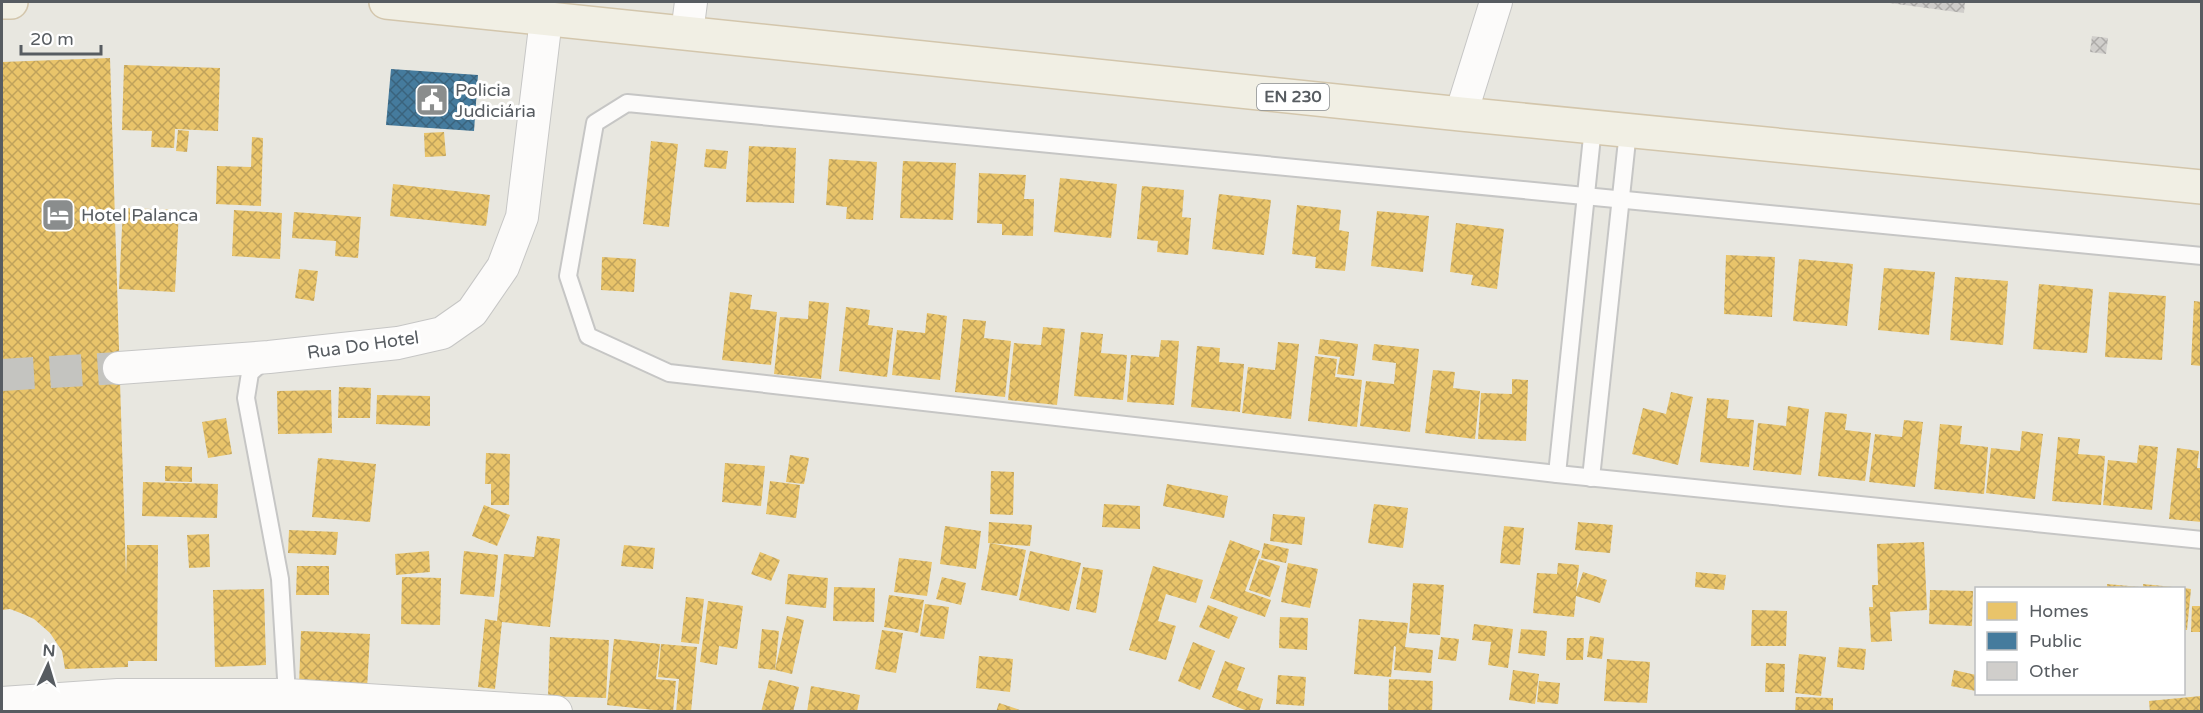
<svg xmlns="http://www.w3.org/2000/svg" width="2203" height="713" font-family="'Varela Round',sans-serif">
  <style>
    .homes { fill: url(#homes-cross-hatch) }
    .public { fill: url(#public-cross-hatch) }
    .building { fill: url(#building-cross-hatch) }
    .lines { fill: none; stroke-linecap: round; stroke-linejoin: round }
    .minor-tunnel { stroke: #c4c4c0; stroke-width: 32; stroke-dasharray: 32 16; stroke-linecap: butt }
    .service-casing { stroke: #c6c6c5; stroke-width: 20 }
    .minor-casing { stroke: #c6c6c5; stroke-width: 34 }
    .primary-casing { stroke: #d3c6ac; stroke-width: 36 }
    .service { stroke: #fcfbfa; stroke-width: 16 }
    .minor { stroke: #fcfbfa; stroke-width: 32 }
    .primary { stroke: #f1efe4; stroke-width: 33 }
    .labels { text-anchor: middle; dominant-baseline: central; stroke-width: 6; stroke-linejoin: round; paint-order: stroke }
    .shield { fill: #fff; stroke: #898d90; stroke-width: 1.5 }
    .shield-label { font-size: 16px; font-weight: bold; fill: #575c61 }
    .poi-label { font-size: 18px; fill: #575c61; stroke: #fff; text-anchor: start }
    .street-label { font-size: 18px; fill: #575c61; stroke: #fff }
  </style>
  <defs>
    <pattern id="homes-cross-hatch" width="8" height="8" patternUnits="userSpaceOnUse" patternTransform="scale(1.5)"><rect width="8" height="8" fill="#e9c46a"/><path d="M0 0l8 8M0 8l8-8" fill="none" stroke="#c0a25b"/></pattern>
    <pattern id="public-cross-hatch" width="8" height="8" patternUnits="userSpaceOnUse" patternTransform="scale(1.5)"><rect width="8" height="8" fill="#457b9d"/><path d="M0 0l8 8M0 8l8-8" fill="none" stroke="#3a637d"/></pattern>
    <pattern id="building-cross-hatch" width="8" height="8" patternUnits="userSpaceOnUse" patternTransform="scale(1.5)"><rect width="8" height="8" fill="#d0cecb"/><path d="M0 0l8 8M0 8l8-8" fill="none" stroke="#acaaa8"/></pattern>
  </defs>
  <rect width="100%" height="100%" fill="#e8e7e0"/>
  <g class="homes">
    <path d="M110 58 126 575 127 545H158L157 661H128V667L65 669 62 651 50 633 34 619 23 614 10 609 2 610V62Z"/>
    <path d="M124 65 220 68 218 131 175 129 174 148 151 147 152 131 122 130Z"/>
    <path d="M178 130 189 131 187 152 176 151Z"/>
    <path d="M444 132 446 156 425 157 424 133Z"/>
    <path d="M252 137 263 138 261 206 216 204 217 166 251 167Z"/>
    <path d="M651 141 678 144 669 227 643 224Z"/>
    <path d="M749 146 796 148 794 203 746 202Z"/>
    <path d="M706 149 728 151 726 169 704 167Z"/>
    <path d="M829 159 877 162 873 220 846 219 847 207 826 205Z"/>
    <path d="M903 161 956 163 953 220 900 218Z"/>
    <path d="M979 173 1026 175 1024 199H1034L1033 236 1002 235V224L977 223Z"/>
    <path d="M1060 178 1117 184 1111 238 1054 232Z"/>
    <path d="M393 184 490 195 486 226 390 216Z"/>
    <path d="M1142 186 1184 190 1182 217 1191 218 1188 255 1157 252 1158 241 1137 239Z"/>
    <path d="M1219 194 1271 200 1264 255 1212 249Z"/>
    <path d="M1297 205 1341 210 1339 230 1349 232 1345 271 1315 268 1316 257 1292 254Z"/>
    <path d="M123 208 179 210 175 292 119 289Z"/>
    <path d="M234 210 282 213 280 259 232 256Z"/>
    <path d="M1377 211 1429 216 1423 272 1371 266Z"/>
    <path d="M294 212 361 217 358 258 335 256 336 241 292 238Z"/>
    <path d="M1456 223 1504 229 1497 289 1471 285 1473 275 1450 272Z"/>
    <path d="M1726 255 1775 257 1772 317 1724 314Z"/>
    <path d="M602 257 636 259 634 292 601 290Z"/>
    <path d="M1799 259 1853 264 1847 326 1793 321Z"/>
    <path d="M1884 268 1935 272 1929 335 1878 330Z"/>
    <path d="M299 269 318 271 314 301 295 298Z"/>
    <path d="M1955 277 2008 281 2003 345 1950 340Z"/>
    <path d="M2039 284 2093 289 2087 353 2033 349Z"/>
    <path d="M730 292 752 295 750 309 777 312 771 365 722 360Z"/>
    <path d="M2109 292 2166 296 2162 360 2105 357Z"/>
    <path d="M809 301 829 303 821 379 774 374 780 317 808 319Z"/>
    <path d="M2194 301 2202 302V366L2191 365Z"/>
    <path d="M846 307 870 310 868 325 893 328 887 377 839 371Z"/>
    <path d="M927 313 947 316 940 380 892 375 897 330 925 333Z"/>
    <path d="M963 319 986 321 984 338 1011 341 1005 397 955 392Z"/>
    <path d="M1043 327 1065 329 1057 405 1008 400 1014 343 1041 345Z"/>
    <path d="M1081 332 1103 334 1101 353 1127 355 1123 400 1074 396Z"/>
    <path d="M1320 339 1358 344 1354 376 1337 374 1340 357 1318 354Z"/>
    <path d="M1161 340 1179 341 1174 405 1127 402 1131 355 1159 357Z"/>
    <path d="M1278 342 1299 344 1291 419 1242 413 1248 367 1275 370Z"/>
    <path d="M1374 344 1419 349 1410 432 1360 426 1366 381 1394 384 1396 363 1372 360Z"/>
    <path d="M1197 346 1220 348 1219 362 1244 364 1240 412 1191 407Z"/>
    <path d="M1315 356 1337 359 1335 377 1362 380 1357 427 1308 421Z"/>
    <path d="M1433 370 1455 372 1453 388 1480 391 1475 439 1425 433Z"/>
    <path d="M1512 379 1528 380 1526 441 1478 439 1481 393 1512 394Z"/>
    <path d="M339 387 371 388 370 418H338Z"/>
    <path d="M331 390 332 433 278 434 277 391Z"/>
    <path d="M1671 392 1693 397 1678 465 1632 454 1643 408 1666 414Z"/>
    <path d="M377 395 430 396V426L376 424Z"/>
    <path d="M1707 398 1729 400 1727 418 1754 420 1749 467 1700 462Z"/>
    <path d="M1788 406 1809 409 1801 475 1753 470 1758 423 1786 426Z"/>
    <path d="M1825 412 1847 414 1845 430 1871 433 1865 481 1818 476Z"/>
    <path d="M226 418 232 454 208 458 202 422Z"/>
    <path d="M1904 420 1923 422 1915 487 1869 482 1875 434 1902 437Z"/>
    <path d="M1940 424 1962 426 1960 444 1988 447 1984 494 1934 489Z"/>
    <path d="M2022 431 2043 434 2035 499 1986 493 1991 448 2020 451Z"/>
    <path d="M2058 437 2080 439 2078 454 2105 456 2101 505 2052 501Z"/>
    <path d="M2139 445 2158 447 2152 510 2103 505 2108 460 2137 463Z"/>
    <path d="M2177 448 2199 451 2197 468H2202V522L2169 519Z"/>
    <path d="M486 453 510 454 509 505H491V484H485Z"/>
    <path d="M790 455 809 458 804 484 786 482Z"/>
    <path d="M318 458 376 464 370 522 312 517Z"/>
    <path d="M725 463 765 466 761 506 722 502Z"/>
    <path d="M165 466 192 467V482L165 481Z"/>
    <path d="M991 471 1014 472 1013 515 990 514Z"/>
    <path d="M770 481 800 485 796 518 766 514Z"/>
    <path d="M143 482 218 484 217 518 142 516Z"/>
    <path d="M1167 484 1228 496 1224 518 1163 506Z"/>
    <path d="M1104 504 1140 506V529L1102 527Z"/>
    <path d="M1374 504 1408 508 1403 548 1368 543Z"/>
    <path d="M484 505 510 515 497 546 472 536Z"/>
    <path d="M1273 514 1305 517 1302 545 1270 541Z"/>
    <path d="M989 522 1032 525 1030 546 988 543Z"/>
    <path d="M1578 522 1613 525 1610 553 1575 550Z"/>
    <path d="M945 526 981 531 976 569 940 564Z"/>
    <path d="M1504 526 1524 528 1520 565 1500 563Z"/>
    <path d="M289 530 338 532 336 555 288 553Z"/>
    <path d="M209 534 210 567 189 568 187 535Z"/>
    <path d="M537 536 560 539 550 627 502 622 495 689 478 687 485 619 497 621 504 554 534 557Z"/>
    <path d="M1230 540 1260 551 1245 591 1271 600 1265 617 1210 598Z"/>
    <path d="M1924 542 1927 610 1890 612 1892 641 1871 642 1869 607H1873L1872 585H1878L1877 544Z"/>
    <path d="M990 543 1026 550 1017 596 981 590Z"/>
    <path d="M1264 543 1289 549 1286 563 1261 558Z"/>
    <path d="M624 545 655 548 653 569 621 566Z"/>
    <path d="M429 551 430 572 396 575 395 554Z"/>
    <path d="M464 551 498 555 494 597 460 594Z"/>
    <path d="M1030 551 1081 563 1069 611 1019 600Z"/>
    <path d="M760 552 780 560 771 581 751 574Z"/>
    <path d="M899 558 932 562 927 596 894 592Z"/>
    <path d="M1259 559 1280 566 1270 597 1249 590Z"/>
    <path d="M1288 563 1318 569 1310 608 1281 602Z"/>
    <path d="M1558 563 1579 565 1576 592 1583 572 1607 580 1600 603 1576 596 1574 617 1533 613 1537 573 1557 574Z"/>
    <path d="M297 566H329V595H296Z"/>
    <path d="M1153 566 1203 580 1196 603 1166 594 1158 621 1176 626 1166 660 1129 650Z"/>
    <path d="M1083 567 1103 570 1096 613 1076 609Z"/>
    <path d="M1696 572 1726 575 1724 590 1695 587Z"/>
    <path d="M788 574 828 578 826 608 785 604Z"/>
    <path d="M402 577 441 578 440 625 401 624Z"/>
    <path d="M942 577 966 583 961 605 936 599Z"/>
    <path d="M1413 583 1444 585 1440 635 1409 633Z"/>
    <path d="M2107 584 2140 587V588H2107Z"/>
    <path d="M2143 584 2173 587V588H2143Z"/>
    <path d="M834 587 875 588 874 622 833 621Z"/>
    <path d="M2184 588 2191 589 2187 630H2184Z"/>
    <path d="M264 589 266 665 215 667 213 590Z"/>
    <path d="M1930 590 1973 591 1972 626 1929 624Z"/>
    <path d="M889 595 924 600 918 633 884 627Z"/>
    <path d="M686 597 704 599 699 644 681 642Z"/>
    <path d="M708 601 743 606 737 649 719 646 717 665 700 662Z"/>
    <path d="M925 604 949 607 944 639 920 636Z"/>
    <path d="M1208 605 1238 617 1229 639 1199 627Z"/>
    <path d="M2192 606H2202V632H2191Z"/>
    <path d="M1752 610 1787 611 1786 646H1751Z"/>
    <path d="M787 616 804 620 792 674 775 670Z"/>
    <path d="M1280 617 1308 618 1307 650 1279 648Z"/>
    <path d="M1359 619 1408 623 1405 647 1433 650 1431 673 1394 670 1396 647 1394 646 1391 677 1354 674Z"/>
    <path d="M1474 624 1513 629 1508 668 1488 665 1491 642 1472 640Z"/>
    <path d="M762 629 779 631 775 670 758 668Z"/>
    <path d="M1521 629 1547 631 1545 656 1518 653Z"/>
    <path d="M882 630 903 633 896 673 875 669Z"/>
    <path d="M301 631 370 634 367 689 299 686Z"/>
    <path d="M1590 636 1604 638 1602 659 1587 657Z"/>
    <path d="M550 637 609 640 606 698 548 696Z"/>
    <path d="M1441 637 1459 639 1456 661 1438 659Z"/>
    <path d="M1567 638H1584L1583 660H1566Z"/>
    <path d="M614 639 660 644 656 679 676 681 673 712 607 705Z"/>
    <path d="M1193 642 1215 651 1200 690 1178 681Z"/>
    <path d="M661 644 697 647 691 712H676L679 679 658 677Z"/>
    <path d="M1839 647 1866 649 1864 670 1837 667Z"/>
    <path d="M1799 654 1826 657 1821 696 1795 693Z"/>
    <path d="M979 656 1013 659 1010 692 976 688Z"/>
    <path d="M1607 659 1650 662 1647 703 1604 701Z"/>
    <path d="M1225 661 1245 668 1237 690 1263 699 1259 712H1250L1212 697Z"/>
    <path d="M1766 663 1785 664 1784 692H1765Z"/>
    <path d="M1513 670 1539 674 1535 704 1509 700Z"/>
    <path d="M1954 670 1976 675V691L1951 686Z"/>
    <path d="M1278 675 1306 677 1304 706 1276 704Z"/>
    <path d="M1389 679 1433 681 1432 712H1388Z"/>
    <path d="M769 680 799 687 793 712H761Z"/>
    <path d="M1539 681 1560 683 1558 704 1537 702Z"/>
    <path d="M811 686 860 695 857 712H807Z"/>
    <path d="M2201 696 2202 712H2150L2149 701Z"/>
    <path d="M1796 697 1833 698V712H1795Z"/>
    <path d="M999 703 1023 711 1022 712H996Z"/>
  </g>
  <path class="public" d="M391 69 478 75 474 131 386 125Z"/>
  <g class="building">
    <path d="M1882 2H1965L1964 13Z"/>
    <path d="M2092 36 2108 38 2106 54 2090 52Z"/>
  </g>
  <g class="lines">
    <path class="minor-tunnel" d="M2 375 119 368"/>
    <g class="service-casing">
      <g id="service">
        <path d="M2202 256 627 103 595 123 568 276 588 336 669 373 1557 474 2202 540"/>
        <path d="M266 359 250 373 246 398 280 579 287 695"/>
        <path d="M1557 474 1593 127"/>
        <path d="M1591 478 1628 131"/>
      </g>
    </g>
    <g class="minor-casing">
      <g id="minor">
        <path d="M687 33 691 2"/>
        <path d="M1461 114 1496 2"/>
        <path d="M119 368 269 357 398 343 442 333 472 312 503 267 522 217 546 19"/>
        <path d="M2 703 118 695H287L556 712"/>
      </g>
    </g>
    <g class="primary-casing">
      <g id="primary">
        <path d="M2 2H11"/>
        <path d="M386 2 1461 114 2202 187"/>
      </g>
    </g>
    <use href="#service" class="service"/>
    <use href="#minor" class="minor"/>
    <use href="#primary" class="primary"/>
  </g>
  <defs>
    <g id="civic-square" transform="scale(1.725)"><rect x="-9" y="-9" width="18" height="18" rx="4" fill="#8a8d8d" stroke="#fff"/><path d="M-.6-6.5H3V-4.5H.6V-3L4-1V1h2V6H-6V1h2V-1L-.6-3ZM-1.2 2.5V6h2.4V2.5Z" fill="#fff"/></g>
    <g id="hotel-square" transform="scale(1.725)"><rect x="-9" y="-9" width="18" height="18" rx="4" fill="#8a8d8d" stroke="#fff"/><path d="M-6-4.5h1.5V1H6V5H4.5V3h-9V5H-6ZM-4 0a1.8 1.8 0 1 1 3.6 0ZM.5 0V-2.5h3Q6-2.5 6 0Z" fill="#fff"/></g>
  </defs>
  <g fill-rule="evenodd">
    <use href="#civic-square" x="432" y="100"/>
    <use href="#hotel-square" x="58" y="215"/>
  </g>
  <g class="labels">
    <rect class="shield" x="1257" y="84" width="72" height="26" rx="4.5"/>
    <g class="shield-label">
      <text x="1293" y="97">EN 230</text>
    </g>
    <g class="poi-label">
      <text x="455" y="90">Policia<tspan x="455" dy="21">Judiciária</tspan></text>
      <text x="81" y="215">Hotel Palanca</text>
    </g>
    <g class="street-label">
      <text transform="translate(363 345) rotate(-8)">Rua Do Hotel</text>
    </g>
  </g>
  <rect width="2203" height="713" fill="none" stroke="#575c61" stroke-width="6"/>
  <rect x="1975" y="587" width="210" height="108" fill="#ffffff" stroke="#bcbec0" stroke-width="1.5"/>
  <rect x="1987" y="602" width="30" height="18" fill="#e9c46a" stroke="#bcbec0" stroke-width="1.5"/>
  <text x="2029" y="617" font-size="18" fill="#575c61">Homes</text>
  <rect x="1987" y="632" width="30" height="18" fill="#457b9d" stroke="#bcbec0" stroke-width="1.5"/>
  <text x="2029" y="647" font-size="18" fill="#575c61">Public</text>
  <rect x="1987" y="662" width="30" height="18" fill="#d0cecb" stroke="#bcbec0" stroke-width="1.5"/>
  <text x="2029" y="677" font-size="18" fill="#575c61">Other</text>
  <g transform="translate(48 665) rotate(4)" stroke="#ffffff" stroke-width="4.5" paint-order="stroke">
  <path d="M0-4.5L10 22L0 15L-10 22Z" fill="#575c61"/>
  <text y="-9" font-size="16" font-weight="bold" text-anchor="middle" fill="#575c61">N</text>
  </g>
  <path d="M21 45v9h80v-9" fill="none" stroke="#575c61" stroke-width="3"/>
  <text x="30" y="45" font-size="18" fill="#575c61" stroke="#ffffff" stroke-width="4.5" paint-order="stroke">20 m</text>
</svg>
